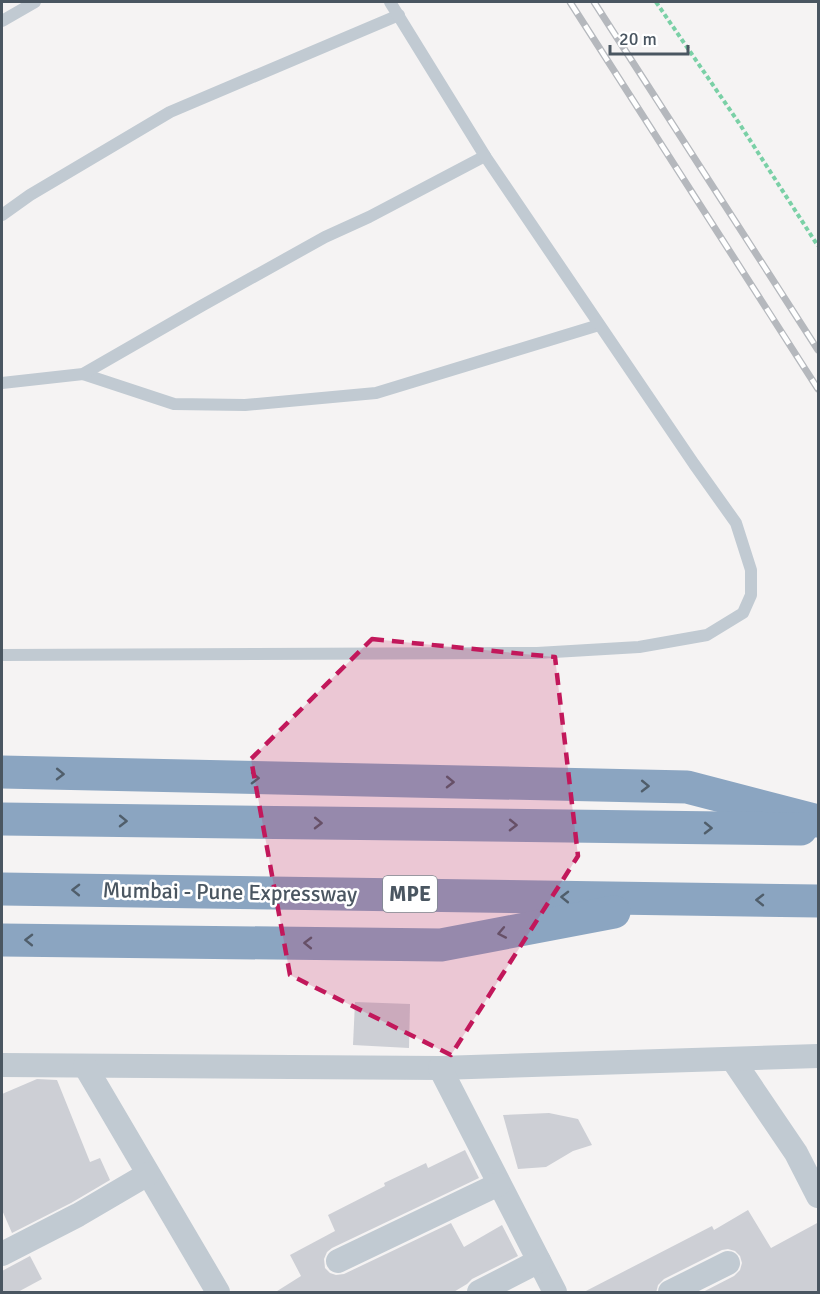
<svg xmlns="http://www.w3.org/2000/svg" width="820" height="1294" font-family="Signika,sans-serif">
  <style>
    .building { fill: #cdcfd5 }
    .lines { fill: none; stroke-linecap: round; stroke-linejoin: round }
    .path { stroke: #7ad0a6; stroke-width: 4; stroke-dasharray: 4.5 3; stroke-linecap: butt }
    .lane { stroke: #c1cad2; stroke-width: 12 }
    .street { stroke: #c1cad2; stroke-width: 24 }
    .highway { stroke: #8ba5c1; stroke-width: 33 }
    .rail-casing { stroke: #b5b8bd; stroke-width: 7 }
    .rail { stroke: #fff; stroke-width: 4.5; stroke-dasharray: 14; stroke-linecap: butt }
    .oneway { stroke: #505e6b }
    .marked { fill: #c2185b; fill-opacity: 0.2; stroke: #c2185b; stroke-width: 4.5; stroke-dasharray: 12 8; stroke-linejoin: round }
    .labels { text-anchor: middle; dominant-baseline: central; stroke-width: 5; stroke-linejoin: round; paint-order: stroke }
    .shield { fill: #fff; stroke: #808990; stroke-width: 1.5 }
    .shield-label { font-size: 21px; font-weight: bold; fill: #4a5661 }
    .street-label { font-size: 22px; fill: #4a5661; stroke: #fff }
  </style>
  <rect width="100%" height="100%" fill="#f5f3f3"/>
  <g class="building">
    <path d="M355 1002 410 1004 409 1048 353 1045Z"/>
    <path d="M37 1079 57 1080 90 1162 100 1158 110 1180 71 1203 12 1233 2 1210V1094Z"/>
    <path d="M549 1113 578 1119 592 1145 573 1151 546 1167 518 1169 503 1115Z"/>
    <path d="M465 1150 479 1178 332 1248 327 1252 324 1259 325 1268 330 1273 336 1275 344 1274 451 1223 464 1247 502 1225 518 1256 472 1279 467 1284 452 1293H274L301 1276 290 1255 335 1231 328 1215 385 1186 384 1183 426 1163 428 1168Z"/>
    <path d="M748 1210 771 1248 819 1222V1293H701L734 1276 740 1270 742 1263 740 1256 735 1251 728 1249 722 1250 664 1279 658 1285 656 1293H582L712 1226 714 1230Z"/>
    <path d="M30 1256 42 1279 16 1293H2V1271Z"/>
  </g>
  <g class="lines">
    <path class="path" d="M656 2 739 123 818 246"/>
    <g class="lane">
      <path d="M2 21 35 2"/>
      <path d="M2 215 30 195 170 112 399 15"/>
      <path d="M83 374 174 404 245 405 376 393 599 325"/>
      <path d="M2 383 83 374 203 305 325 237 369 217 485 156"/>
      <path d="M2 655 537 653 639 647 707 635 743 613 751 595V570L736 523 694 464 485 156 390 2"/>
    </g>
    <g class="street">
      <path d="M733 1060 796 1153 818 1196"/>
      <path d="M2 1065 440 1068 818 1056"/>
      <path d="M85 1066 218 1292"/>
      <path d="M440 1068 555 1292"/>
      <path d="M2 1254 78 1215 148 1174"/>
      <path d="M338 1261 499 1184"/>
      <path d="M479 1292 539 1261"/>
      <path d="M670 1292 728 1263"/>
    </g>
    <g class="highway">
      <path d="M2 772 687 787 818 821"/>
      <path d="M2 819 801 829"/>
      <path d="M2 889 818 901"/>
      <path d="M2 940 441 945 614 912"/>
    </g>
    <g class="rail-casing">
      <g id="rail">
        <path d="M570 2 818 389"/>
        <path d="M594 2 818 350"/>
      </g>
    </g>
    <use href="#rail" class="rail"/>
  </g>
  <defs><path id="oneway-chevron" d="M-2-3.5L2.5 0L-2 3.5" fill="none" stroke-width="1.6" stroke-linecap="round" stroke-linejoin="round" transform="scale(1.5)"/></defs>
  <g class="oneway">
    <use href="#oneway-chevron" transform="translate(60 774) rotate(1)"/>
    <use href="#oneway-chevron" transform="translate(255 778) rotate(1)"/>
    <use href="#oneway-chevron" transform="translate(450 782) rotate(1)"/>
    <use href="#oneway-chevron" transform="translate(645 786) rotate(1)"/>
    <use href="#oneway-chevron" transform="translate(123 821) rotate(1)"/>
    <use href="#oneway-chevron" transform="translate(318 823) rotate(1)"/>
    <use href="#oneway-chevron" transform="translate(513 825) rotate(1)"/>
    <use href="#oneway-chevron" transform="translate(708 828) rotate(1)"/>
    <use href="#oneway-chevron" transform="translate(76 890) rotate(-179)"/>
    <use href="#oneway-chevron" transform="translate(565 897) rotate(-179)"/>
    <use href="#oneway-chevron" transform="translate(760 900) rotate(-179)"/>
    <use href="#oneway-chevron" transform="translate(502 933) rotate(169)"/>
    <use href="#oneway-chevron" transform="translate(29 940) rotate(-179)"/>
    <use href="#oneway-chevron" transform="translate(308 943) rotate(-179)"/>
  </g>
  <path class="marked" d="M372 639 555 657 578 856 451 1055 290 975 251 759Z"/>
  <g class="labels">
    <rect class="shield" x="383" y="876" width="54" height="36" rx="4.5"/>
    <g class="shield-label">
      <text x="410" y="894">MPE</text>
    </g>
    <g class="street-label">
      <text transform="translate(230 892) rotate(1)">Mumbai - Pune Expressway</text>
    </g>
  </g>
  <rect width="820" height="1294" fill="none" stroke="#4a5661" stroke-width="6"/>
  <path d="M610 45v9h78v-9" fill="none" stroke="#4a5661" stroke-width="3"/>
  <text x="619" y="45" font-size="18" fill="#4a5661" stroke="#ffffff" stroke-width="4.5" paint-order="stroke">20 m</text>
</svg>
